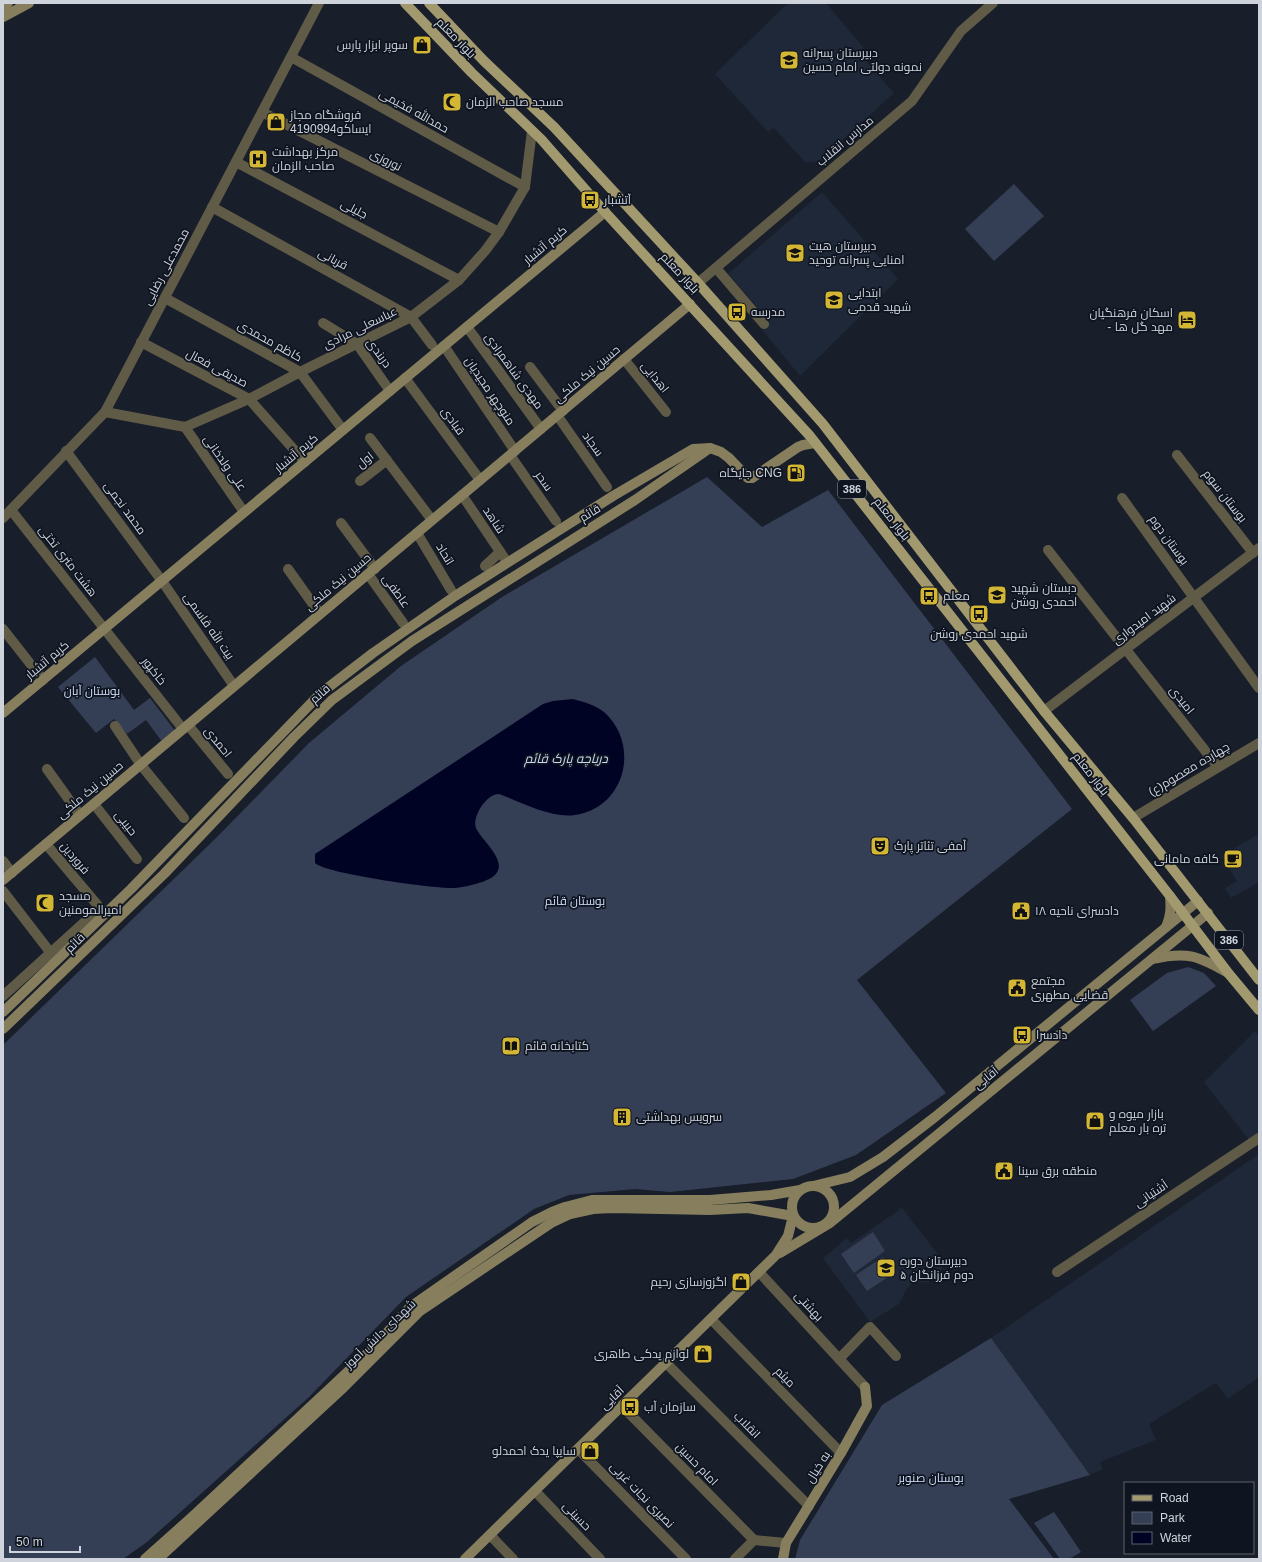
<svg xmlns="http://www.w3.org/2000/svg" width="1262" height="1562" font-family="Arial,Cairo,sans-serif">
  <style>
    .built { fill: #1f2838 }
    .green { fill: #343f56 }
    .water { fill: #000323 }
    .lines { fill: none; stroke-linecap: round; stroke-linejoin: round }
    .street { stroke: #605b47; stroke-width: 10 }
    .secondary { stroke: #867e5d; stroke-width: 10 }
    .primary { stroke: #a3996e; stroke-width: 10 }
    .labels { text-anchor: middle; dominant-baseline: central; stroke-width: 3.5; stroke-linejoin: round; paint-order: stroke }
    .shield { fill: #0f1520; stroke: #959ba4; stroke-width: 1 }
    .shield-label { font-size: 11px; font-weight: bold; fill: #cfd4dc }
    .street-label { font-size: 12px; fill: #cfd4dc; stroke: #0f1520 }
    .poi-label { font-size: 12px; fill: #cfd4dc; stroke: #0f1520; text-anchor: start }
    .park-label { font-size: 12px; fill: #d1dffa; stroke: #0f1520 }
    .water-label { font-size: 13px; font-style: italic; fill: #cbd8f3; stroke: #0f1520 }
  </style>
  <rect width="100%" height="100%" fill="#181e2a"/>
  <g class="built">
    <path d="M788 3H826L864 48 859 53 894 93 818 162H805L774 128 768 132 715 74Z"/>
    <path d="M822 192 898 279 800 376 762 330 770 321 728 274Z"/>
    <path d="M1259 834V882L1231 898 1225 888 1237 881 1221 856Z"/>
    <path d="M1255 1031 1259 1036V1134L1249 1140 1204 1082Z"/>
    <path d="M1259 1154V1377L1228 1399 1216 1383 1149 1424 1156 1440 1100 1462 1103 1469 1090 1475 991 1338Z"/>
    <path d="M902 1208 944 1262 939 1277 935 1274 929 1282 912 1283 906 1290 899 1304 870 1322 823 1258 847 1238 851 1243Z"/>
  </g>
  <g class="green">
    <path d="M1014 184 1044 216 994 261 965 229Z"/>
    <path d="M707 477 762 527 828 490 1072 809 857 980 946 1093 856 1155 793 1179 670 1192 635 1189 569 1195 534 1209 406 1297 309 1397 147 1542 123 1559H3V1045L216 838 309 743 401 666 502 597Z"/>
    <path d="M95 657 134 710 150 698 176 732 163 743 146 720 127 734 114 719 96 733 58 687Z"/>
    <path d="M1188 967 1204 973 1216 986 1153 1031 1130 1000 1167 973Z"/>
    <path d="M873 1232 885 1251 854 1273 841 1254Z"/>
    <path d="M883 1257 894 1273 867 1291 856 1275Z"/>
    <path d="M991 1338 1090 1475 1009 1499 1054 1559H795L800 1540 882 1405Z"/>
    <path d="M1054 1512 1081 1552 1069 1559H1060L1034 1523Z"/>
  </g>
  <path class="water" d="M573 699C584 702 595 705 604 712 641 745 625 808 575 815 552 819 521 802 499 794 493 794 488 798 484 803 479 808 473 821 476 828 481 840 509 861 495 875 488 882 466 887 455 888 437 889 326 874 315 863V854L543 704 553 701Z"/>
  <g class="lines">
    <g class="street">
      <path d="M291 57 525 187"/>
      <path d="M262 112 499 232"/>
      <path d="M236 162 459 280"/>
      <path d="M212 207 411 317 432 345"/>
      <path d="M716 268 764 324"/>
      <path d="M698 283 912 101 961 31 993 3"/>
      <path d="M165 298 300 372 343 430"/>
      <path d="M323 323 357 344 390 391"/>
      <path d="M467 327 541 429"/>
      <path d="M141 342 249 399 305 462"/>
      <path d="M444 346 515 451"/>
      <path d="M624 359 666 412"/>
      <path d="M530 367 563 411"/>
      <path d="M405 378 480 480"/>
      <path d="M105 412 185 427 249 399 300 372 411 317 459 280 485 251 499 232 525 187 532 131"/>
      <path d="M557 415 607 487"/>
      <path d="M185 427 244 512"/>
      <path d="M370 438 432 520"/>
      <path d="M66 451 162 581 234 686"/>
      <path d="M510 455 556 521"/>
      <path d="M1177 455 1253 553"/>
      <path d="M360 481 387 460"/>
      <path d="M462 495 505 559"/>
      <path d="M1122 498 1259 688"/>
      <path d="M11 510 183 729"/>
      <path d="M3 518 105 412 319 3"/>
      <path d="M341 523 375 569"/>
      <path d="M417 533 451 590"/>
      <path d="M1048 550 1218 767"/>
      <path d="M485 566 500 552"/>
      <path d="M288 569 320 614"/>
      <path d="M368 574 403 623"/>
      <path d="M3 629 43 680"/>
      <path d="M1044 711 1259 548"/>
      <path d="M188 725 228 774"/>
      <path d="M115 726 141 765 184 818"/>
      <path d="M47 769 80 815"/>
      <path d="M94 804 137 859"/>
      <path d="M1133 818 1259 743"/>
      <path d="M3 861 12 873"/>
      <path d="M3 891 50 952"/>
      <path d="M3 996 100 908 46 844"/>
      <path d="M759 1272 865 1387"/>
      <path d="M1057 1272 1259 1138"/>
      <path d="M711 1319 841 1453"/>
      <path d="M839 1359 870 1327 896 1356"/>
      <path d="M666 1363 809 1506"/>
      <path d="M622 1406 754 1540"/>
      <path d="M578 1449 686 1559"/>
      <path d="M535 1491 600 1559"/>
      <path d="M490 1535 513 1559"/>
      <path d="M735 1559 754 1540 786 1543"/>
    </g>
    <g class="secondary">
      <path d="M3 8 8 3"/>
      <path d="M3 17 29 3"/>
      <path d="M3 713 605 212"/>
      <path d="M3 880 690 304"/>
      <path d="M1166 927C1171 916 1171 907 1170 896"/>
      <path d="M1153 959C1187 951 1199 956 1228 973"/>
      <path d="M3 1012 131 889 321 693 373 653 455 596 613 496 693 449 710 448 721 452 729 458 748 478H752L798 447 803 445 815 443"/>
      <path d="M3 1029 164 874 294 737 332 700 412 641 635 500 710 448"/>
      <circle cx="813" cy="1207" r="21"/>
      <path d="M813 1186 850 1177 883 1157 935 1117 1198 901"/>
      <path d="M780 1253 830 1223 1208 913"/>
      <path d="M145 1559 192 1517 338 1381 374 1347 410 1307 532 1222 552 1212 565 1207 592 1200H710L771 1195 800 1190"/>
      <path d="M158 1559 343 1388 420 1311 551 1223 570 1214 593 1209 612 1208 710 1210 748 1208 793 1216 788 1236 776 1255 465 1559"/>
      <path d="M783 1559 786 1543 841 1453 867 1406 865 1387"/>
    </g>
    <g class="primary">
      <path d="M405 3 472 73 541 139 605 212 810 436 1170 896 1229 974 1259 1010"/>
      <path d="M429 3 484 61 554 127 698 283 823 424 1044 711 1133 818 1259 980"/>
    </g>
  </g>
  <defs>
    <g id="shop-square" transform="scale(1)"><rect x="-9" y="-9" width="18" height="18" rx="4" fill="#d4b635" stroke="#0f1520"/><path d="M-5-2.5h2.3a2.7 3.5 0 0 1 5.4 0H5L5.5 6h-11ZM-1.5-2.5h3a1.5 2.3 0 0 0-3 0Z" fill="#111"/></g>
    <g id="school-square" transform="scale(1)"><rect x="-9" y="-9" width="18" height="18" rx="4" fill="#d4b635" stroke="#0f1520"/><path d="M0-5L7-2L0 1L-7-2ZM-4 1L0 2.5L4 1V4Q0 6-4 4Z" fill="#111"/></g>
    <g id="mosque-square" transform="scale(1)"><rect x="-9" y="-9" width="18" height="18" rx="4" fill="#d4b635" stroke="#0f1520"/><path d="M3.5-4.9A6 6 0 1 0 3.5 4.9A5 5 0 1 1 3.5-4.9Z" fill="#111"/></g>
    <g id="hospital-square" transform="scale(1)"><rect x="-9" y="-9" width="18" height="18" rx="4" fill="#d4b635" stroke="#0f1520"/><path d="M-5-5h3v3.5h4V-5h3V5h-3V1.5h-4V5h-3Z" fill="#111"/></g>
    <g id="bus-square" transform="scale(1)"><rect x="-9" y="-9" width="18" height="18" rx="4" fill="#d4b635" stroke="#0f1520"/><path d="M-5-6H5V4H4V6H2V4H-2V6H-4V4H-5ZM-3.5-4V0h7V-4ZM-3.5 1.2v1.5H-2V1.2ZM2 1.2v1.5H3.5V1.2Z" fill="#111"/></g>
    <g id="hotel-square" transform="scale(1)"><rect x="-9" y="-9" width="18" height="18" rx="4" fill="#d4b635" stroke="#0f1520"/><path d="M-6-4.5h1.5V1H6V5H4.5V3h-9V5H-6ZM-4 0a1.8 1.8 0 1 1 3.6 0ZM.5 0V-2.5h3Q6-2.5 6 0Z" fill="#111"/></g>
    <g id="fuel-square" transform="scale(1)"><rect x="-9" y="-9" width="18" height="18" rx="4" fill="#d4b635" stroke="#0f1520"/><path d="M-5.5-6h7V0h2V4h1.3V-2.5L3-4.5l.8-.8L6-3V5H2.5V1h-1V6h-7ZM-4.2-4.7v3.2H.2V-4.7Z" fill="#111"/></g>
    <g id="theatre-square" transform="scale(1)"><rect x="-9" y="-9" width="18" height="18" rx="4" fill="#d4b635" stroke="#0f1520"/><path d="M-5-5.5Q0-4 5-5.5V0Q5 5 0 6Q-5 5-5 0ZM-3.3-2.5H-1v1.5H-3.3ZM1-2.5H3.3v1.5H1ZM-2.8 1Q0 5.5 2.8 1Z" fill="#111"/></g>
    <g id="cafe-square" transform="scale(1)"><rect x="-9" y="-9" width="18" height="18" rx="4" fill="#d4b635" stroke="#0f1520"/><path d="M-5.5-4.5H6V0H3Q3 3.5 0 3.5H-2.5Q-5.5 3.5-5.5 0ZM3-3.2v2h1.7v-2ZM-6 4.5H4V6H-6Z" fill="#111"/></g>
    <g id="civic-square" transform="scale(1)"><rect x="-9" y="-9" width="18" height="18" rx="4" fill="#d4b635" stroke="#0f1520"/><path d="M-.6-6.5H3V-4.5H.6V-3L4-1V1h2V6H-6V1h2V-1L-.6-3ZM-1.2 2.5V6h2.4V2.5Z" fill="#111"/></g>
    <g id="library-square" transform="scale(1)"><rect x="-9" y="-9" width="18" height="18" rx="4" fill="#d4b635" stroke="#0f1520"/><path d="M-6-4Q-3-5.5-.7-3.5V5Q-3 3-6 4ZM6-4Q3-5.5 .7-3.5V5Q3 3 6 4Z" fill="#111"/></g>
    <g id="building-square" transform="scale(1)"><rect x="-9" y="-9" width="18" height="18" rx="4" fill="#d4b635" stroke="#0f1520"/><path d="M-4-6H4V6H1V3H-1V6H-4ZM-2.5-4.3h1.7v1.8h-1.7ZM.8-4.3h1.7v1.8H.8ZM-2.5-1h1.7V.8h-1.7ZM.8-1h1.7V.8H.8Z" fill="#111"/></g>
  </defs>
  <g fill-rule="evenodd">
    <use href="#shop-square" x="422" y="45"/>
    <use href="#school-square" x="789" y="60"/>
    <use href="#mosque-square" x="452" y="102"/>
    <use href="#shop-square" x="276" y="122"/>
    <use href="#hospital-square" x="258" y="159"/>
    <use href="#bus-square" x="590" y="200"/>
    <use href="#school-square" x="795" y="253"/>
    <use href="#school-square" x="834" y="300"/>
    <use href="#bus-square" x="737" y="312"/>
    <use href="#hotel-square" x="1187" y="320"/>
    <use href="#fuel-square" x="796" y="473"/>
    <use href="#school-square" x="997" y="595"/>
    <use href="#bus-square" x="929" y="596"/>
    <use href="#bus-square" x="979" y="614"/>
    <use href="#theatre-square" x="880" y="846"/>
    <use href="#cafe-square" x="1233" y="859"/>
    <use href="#mosque-square" x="45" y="903"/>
    <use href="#civic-square" x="1021" y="911"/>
    <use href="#civic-square" x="1017" y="988"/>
    <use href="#bus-square" x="1022" y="1035"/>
    <use href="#library-square" x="511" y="1046"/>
    <use href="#building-square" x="622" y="1117"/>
    <use href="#shop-square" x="1095" y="1121"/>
    <use href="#civic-square" x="1004" y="1171"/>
    <use href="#school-square" x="886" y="1268"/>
    <use href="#shop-square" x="741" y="1282"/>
    <use href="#shop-square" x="703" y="1354"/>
    <use href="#bus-square" x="630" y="1407"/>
    <use href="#shop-square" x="590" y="1451"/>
  </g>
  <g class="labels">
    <g class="shield">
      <rect x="838" y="480" width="28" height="18" rx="3"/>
      <rect x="1215" y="931" width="28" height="18" rx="3"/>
    </g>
    <g class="shield-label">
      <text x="852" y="489">386</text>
      <text x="1229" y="940">386</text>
    </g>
    <g class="street-label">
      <text transform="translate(456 38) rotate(46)">بلوار معلم</text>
      <text transform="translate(414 111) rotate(29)">حمدالله فخیمی</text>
      <text transform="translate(845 141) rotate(-40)">مدارس انقلاب</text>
      <text transform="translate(386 160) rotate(27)">نوروزی</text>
      <text transform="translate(354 209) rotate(28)">جلیلی</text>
      <text transform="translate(545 245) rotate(-40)">کریم آتشبار</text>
      <text transform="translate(333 259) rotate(29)">قربانی</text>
      <text transform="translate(166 267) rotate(-62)">محمدعلی رضایی</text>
      <text transform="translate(680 273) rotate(47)">بلوار معلم</text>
      <text transform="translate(360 328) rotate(-26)">عباسعلی مرادی</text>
      <text transform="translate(270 341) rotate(29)">کاظم محمدی</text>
      <text transform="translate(379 353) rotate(54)">دربندی</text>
      <text transform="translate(217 368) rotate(28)">صدیقی فعال</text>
      <text transform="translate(514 371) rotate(54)">مهدی شاهمرادی</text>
      <text transform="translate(587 374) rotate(-40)">حسین نیک ملکی</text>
      <text transform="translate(655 377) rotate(51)">اهدایی</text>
      <text transform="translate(490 391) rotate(56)">منوچهر مجیدیان</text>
      <text transform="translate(453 421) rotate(54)">قبادی</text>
      <text transform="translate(593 444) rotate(55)">سجاد</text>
      <text transform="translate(296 453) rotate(-40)">کریم آتشبار</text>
      <text transform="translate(365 460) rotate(-39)">اول</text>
      <text transform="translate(225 463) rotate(55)">علی ولدخانی</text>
      <text transform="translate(544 481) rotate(55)">سحر</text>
      <text transform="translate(1225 496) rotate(52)">بوستان سوم</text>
      <text transform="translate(125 508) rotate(54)">محمد نجمی</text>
      <text transform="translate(590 513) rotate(-32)">قائم</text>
      <text transform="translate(892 519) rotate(52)">بلوار معلم</text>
      <text transform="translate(494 520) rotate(56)">شاهد</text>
      <text transform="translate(1169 540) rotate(54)">بوستان دوم</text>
      <text transform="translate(445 554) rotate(59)">اتحاد</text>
      <text transform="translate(68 561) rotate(52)">هشت متری تختی</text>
      <text transform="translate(338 582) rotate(-40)">حسین نیک ملکی</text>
      <text transform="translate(396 591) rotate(54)">عاطفی</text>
      <text transform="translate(1144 619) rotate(-37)">شهيد امیدواری</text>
      <text transform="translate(209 626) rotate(55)">بیت الله قاسمی</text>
      <text transform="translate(47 660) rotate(-40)">کریم آتشبار</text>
      <text transform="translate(154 671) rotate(52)">خاکپور</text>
      <text transform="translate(320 694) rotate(-42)">قائم</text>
      <text transform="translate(1182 700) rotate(52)">امیدی</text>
      <text transform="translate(218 742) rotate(51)">احمدی</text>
      <text transform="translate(1189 769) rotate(-31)">چهارده معصوم(ع)</text>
      <text transform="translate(1091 774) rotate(52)">بلوار معلم</text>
      <text transform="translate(90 790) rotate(-40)">حسین نیک ملکی</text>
      <text transform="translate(126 823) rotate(52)">حبیبی</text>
      <text transform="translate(75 858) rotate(50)">فروردین</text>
      <text transform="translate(75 943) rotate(-44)">قائم</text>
      <text transform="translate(986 1078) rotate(-39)">آقایی</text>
      <text transform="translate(1151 1194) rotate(-34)">آشتیانی</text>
      <text transform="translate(809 1306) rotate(47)">بهشتی</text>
      <text transform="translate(380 1334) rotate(-44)">شهدای دانش آموز</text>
      <text transform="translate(785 1377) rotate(46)">میثم</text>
      <text transform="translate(612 1398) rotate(-44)">آقایی</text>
      <text transform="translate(747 1425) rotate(45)">انقلاب</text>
      <text transform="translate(697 1464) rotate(46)">امام حسین</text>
      <text transform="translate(818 1467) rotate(-58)">به خیال</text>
      <text transform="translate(642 1495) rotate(46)">نصیری نجات غربی</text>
      <text transform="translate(577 1516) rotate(46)">حسینی</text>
    </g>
    <g class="poi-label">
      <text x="408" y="45" text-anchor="end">سوپر ابزار پارس</text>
      <text x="803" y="53">دبیرستان پسرانه<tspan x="803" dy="14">نمونه دولتی امام حسین</tspan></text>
      <text x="466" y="102">مسجد صاحب الزمان</text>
      <text x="290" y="115">فروشگاه مجاز<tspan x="290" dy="14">ایساکو4190994</tspan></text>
      <text x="272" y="152">مرکز بهداشت<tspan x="272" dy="14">صاحب الزمان</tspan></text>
      <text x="604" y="200">آتشبار</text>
      <text x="809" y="246">دبیرستان هیت<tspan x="809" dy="14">امنایی پسرانه توحید</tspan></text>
      <text x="848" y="293">ابتدایی<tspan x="848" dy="14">شهید قدمی</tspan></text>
      <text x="751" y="312">مدرسه</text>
      <text x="1173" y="313" text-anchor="end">اسکان فرهنگیان<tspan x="1173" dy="14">- مهد گل ها</tspan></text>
      <text x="782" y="473" text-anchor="end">جایگاه CNG</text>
      <text x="1011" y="588">دبستان شهید<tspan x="1011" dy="14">احمدی روشن</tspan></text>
      <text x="943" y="596">معلم</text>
      <text x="979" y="634" text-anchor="middle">شهید احمدی روشن</text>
      <text x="894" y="846">آمفی تئاتر پارک</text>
      <text x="1219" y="859" text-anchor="end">کافه مامانی</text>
      <text x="59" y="896">مسجد<tspan x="59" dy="14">امیرالمومنین</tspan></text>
      <text x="1035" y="911">دادسرای ناحیه ۱۸</text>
      <text x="1031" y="981">مجتمع<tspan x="1031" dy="14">قضایی مطهری</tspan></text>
      <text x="1036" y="1035">دادسرا</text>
      <text x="525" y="1046">کتابخانه قائم</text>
      <text x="1109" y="1114">بازار میوه و<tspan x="1109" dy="14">تره بار معلم</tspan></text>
      <text x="636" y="1117">سرویس بهداشتی</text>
      <text x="1018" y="1171">منطقه برق سینا</text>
      <text x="900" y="1261">دبیرستان دوره<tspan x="900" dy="14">دوم فرزانگان ۵</tspan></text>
      <text x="727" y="1282" text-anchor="end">اگزوزسازی رحیم</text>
      <text x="689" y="1354" text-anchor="end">لوازم یدکی طاهری</text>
      <text x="644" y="1407">سازمان آب</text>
      <text x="576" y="1451" text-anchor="end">سایپا یدک احمدلو</text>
    </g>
    <g class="park-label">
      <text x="92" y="691">بوستان آبان</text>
      <text x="575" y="901">بوستان قائم</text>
      <text x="931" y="1478">بوستان صنوبر</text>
    </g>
    <g class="water-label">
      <text x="566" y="758">دریاچه پارک قائم</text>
    </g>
  </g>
  <rect width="1262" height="1562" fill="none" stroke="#cfd4dc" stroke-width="8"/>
  <rect x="1124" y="1482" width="130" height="72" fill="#0f1520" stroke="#5c616b"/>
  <rect x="1132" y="1495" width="20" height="6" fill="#a3996e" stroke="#5c616b"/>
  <text x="1160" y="1502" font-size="12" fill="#cfd4dc">Road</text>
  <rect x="1132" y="1512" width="20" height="12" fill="#343f56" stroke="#5c616b"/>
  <text x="1160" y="1522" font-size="12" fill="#cfd4dc">Park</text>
  <rect x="1132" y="1532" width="20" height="12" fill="#000323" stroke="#5c616b"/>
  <text x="1160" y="1542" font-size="12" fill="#cfd4dc">Water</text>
  <path d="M10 1546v6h70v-6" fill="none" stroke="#cfd4dc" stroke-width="2"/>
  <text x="16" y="1546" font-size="12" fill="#cfd4dc" stroke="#0f1520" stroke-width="3" paint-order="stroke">50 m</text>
</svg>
